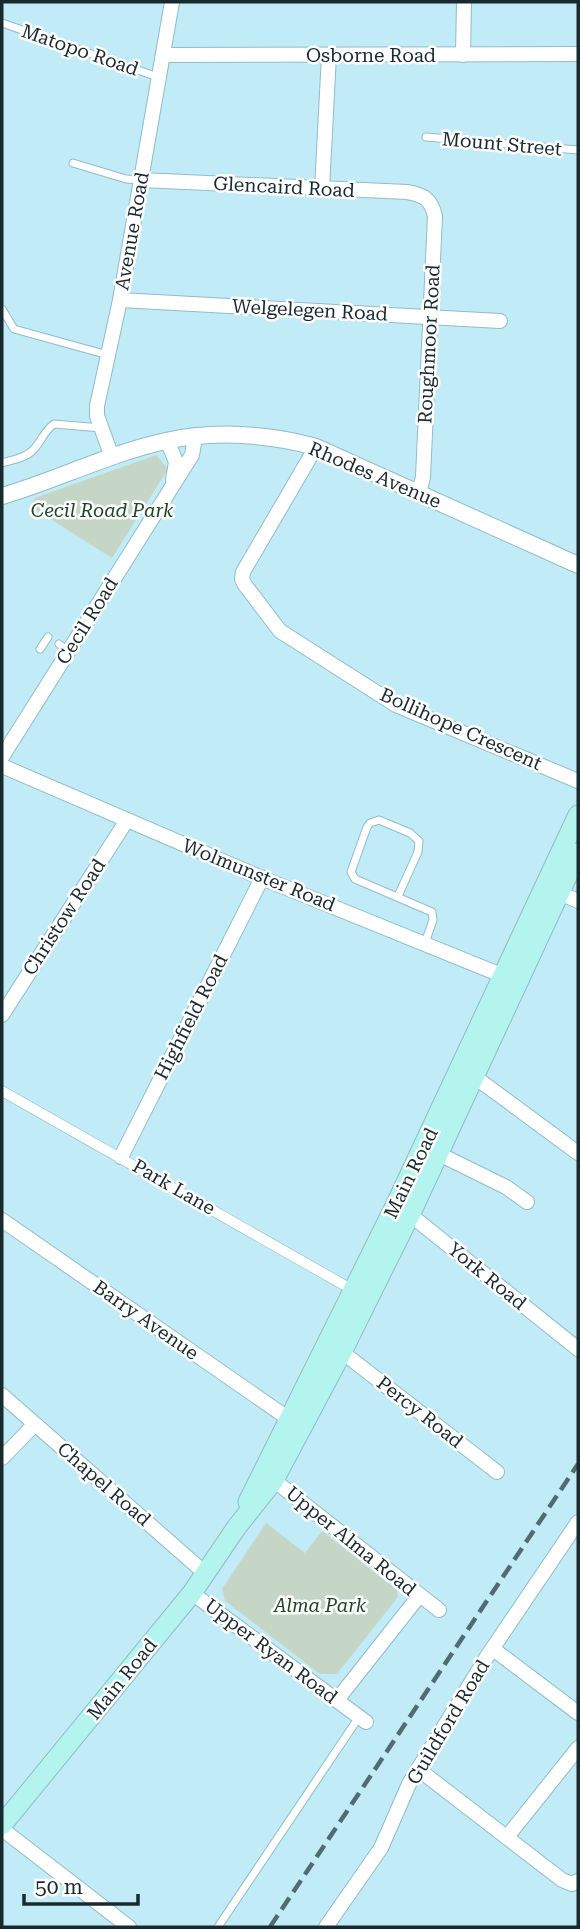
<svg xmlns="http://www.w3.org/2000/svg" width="580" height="1929" font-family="'Roboto Serif',serif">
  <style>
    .green { fill: #c5d6c6 }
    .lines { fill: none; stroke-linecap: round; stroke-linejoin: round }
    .service-casing { stroke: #92bcc7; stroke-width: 9 }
    .pedestrian-casing { stroke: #92bcc7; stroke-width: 11 }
    .minor-casing { stroke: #92bcc7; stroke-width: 16 }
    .tertiary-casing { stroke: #92bcc7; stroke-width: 18 }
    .secondary-casing { stroke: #92bcc7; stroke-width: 21 }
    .service { stroke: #fff; stroke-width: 7 }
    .pedestrian { stroke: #fff; stroke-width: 10 }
    .minor { stroke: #fff; stroke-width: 14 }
    .tertiary { stroke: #fff; stroke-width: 16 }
    .secondary { stroke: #b3f5ee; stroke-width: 19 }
    .rail { stroke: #526b72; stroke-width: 4.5; stroke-dasharray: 14 7; stroke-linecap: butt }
    .labels { text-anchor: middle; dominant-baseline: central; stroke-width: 5; stroke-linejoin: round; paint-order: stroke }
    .street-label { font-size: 19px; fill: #192a2e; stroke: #fff }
    .park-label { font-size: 19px; font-style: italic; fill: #204626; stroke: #fff }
  </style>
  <rect width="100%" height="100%" fill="#c0ebf7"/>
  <g class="green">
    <path d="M156 455 168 469 112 558 30 506 35 498Z"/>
    <path d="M266 1523 305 1553 322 1531 397 1590 398 1597 337 1674H320L225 1601 222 1589Z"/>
  </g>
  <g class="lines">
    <g class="service-casing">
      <g id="service">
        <path d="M2 23 158 77"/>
        <path d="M426 137 578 150"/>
        <path d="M73 163 126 179 140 180"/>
        <path d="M2 309 14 329 108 355"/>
        <path d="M2 463C12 460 26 458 33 450 41 442 44 431 54 424L101 428"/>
        <path d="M59 644 68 651"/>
        <path d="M40 649 48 637"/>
        <path d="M398 896 418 852 419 841 410 833 379 820 370 823 367 827 351 872 355 879 432 912 433 920 425 943"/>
        <path d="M218 1927 359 1717"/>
      </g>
    </g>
    <g class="pedestrian-casing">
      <path id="pedestrian" d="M2 1091 344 1285"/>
    </g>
    <g class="minor-casing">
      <g id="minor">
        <path d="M163 55 578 54"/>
        <path d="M463 55 464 2"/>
        <path d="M141 180 407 192C424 195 431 199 435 216L423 477 419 493"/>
        <path d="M322 189 329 55"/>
        <path d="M120 300 500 321"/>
        <path d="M167 440 176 462 173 480"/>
        <path d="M316 447 243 572 242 579 245 585 280 631 396 705 578 781"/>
        <path d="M112 457 97 416V406L120 300 172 2"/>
        <path d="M2 757 192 455 195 437"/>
        <path d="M2 766 262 878 511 979"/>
        <path d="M553 890 578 901"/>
        <path d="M2 1015 127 820"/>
        <path d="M468 1072 578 1153"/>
        <path d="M439 1154 506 1187 527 1202"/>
        <path d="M121 1157 262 878"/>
        <path d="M403 1209 578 1349"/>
        <path d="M2 1220 289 1419"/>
        <path d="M342 1352 497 1472"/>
        <path d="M2 1395 206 1574"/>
        <path d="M2 1458 35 1424"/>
        <path d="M266 1474 439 1610"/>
        <path d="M192 1593 366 1722"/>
        <path d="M493 1649 578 1713"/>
        <path d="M337 1700 419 1596"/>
        <path d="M418 1769 562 1880 572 1884 578 1881"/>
        <path d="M2 1829 129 1927"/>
        <path d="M507 1837 578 1748"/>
        <path d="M326 1927 381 1848 409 1784 488 1655 578 1522"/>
      </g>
    </g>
    <g class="tertiary-casing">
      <path id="tertiary" d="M2 496C57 480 110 453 166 441 214 430 269 434 316 447L578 565"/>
    </g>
    <g class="secondary-casing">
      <g id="secondary">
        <path d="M248 1502 396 1204 578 815"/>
        <path d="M2 1825 192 1593 236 1528 274 1480 342 1352 410 1215 578 853"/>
      </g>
    </g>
    <use href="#service" class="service"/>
    <use href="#pedestrian" class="pedestrian"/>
    <use href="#minor" class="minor"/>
    <use href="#tertiary" class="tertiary"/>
    <use href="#secondary" class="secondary"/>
    <path class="rail" d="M270 1927 578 1464"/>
  </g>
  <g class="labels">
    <g class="street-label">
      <text transform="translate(80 50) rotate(19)">Matopo Road</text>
      <text x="371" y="55">Osborne Road</text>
      <text transform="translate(502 144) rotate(5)">Mount Street</text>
      <text transform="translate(284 187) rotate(3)">Glencaird Road</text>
      <text transform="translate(132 231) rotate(-80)">Avenue Road</text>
      <text transform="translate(310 310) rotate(3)">Welgelegen Road</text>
      <text transform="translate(429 344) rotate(-87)">Roughmoor Road</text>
      <text transform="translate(375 475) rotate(23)">Rhodes Avenue</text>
      <text transform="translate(87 621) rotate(-58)">Cecil Road</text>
      <text transform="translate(461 729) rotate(24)">Bollihope Crescent</text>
      <text transform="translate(259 875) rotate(22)">Wolmunster Road</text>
      <text transform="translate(64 917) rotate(-57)">Christow Road</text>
      <text transform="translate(191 1017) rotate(-63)">Highfield Road</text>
      <text transform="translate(411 1173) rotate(-64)">Main Road</text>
      <text transform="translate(174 1187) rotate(30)">Park Lane</text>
      <text transform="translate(487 1276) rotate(39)">York Road</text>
      <text transform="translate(146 1320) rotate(35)">Barry Avenue</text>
      <text transform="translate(420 1412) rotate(38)">Percy Road</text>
      <text transform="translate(104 1484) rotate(41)">Chapel Road</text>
      <text transform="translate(351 1541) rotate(39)">Upper Alma Road</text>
      <text transform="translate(271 1651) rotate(37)">Upper Ryan Road</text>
      <text transform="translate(122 1679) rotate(-51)">Main Road</text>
      <text transform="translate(448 1722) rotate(-59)">Guildford Road</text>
    </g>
    <g class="park-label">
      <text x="102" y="510">Cecil Road Park</text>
      <text x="320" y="1605">Alma Park</text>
    </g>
  </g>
  <rect width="580" height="1929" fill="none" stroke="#192a2e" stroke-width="7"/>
  <path d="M24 1894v10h114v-10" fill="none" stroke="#192a2e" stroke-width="3.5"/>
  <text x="35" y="1894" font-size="21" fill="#192a2e" stroke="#ffffff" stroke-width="5" paint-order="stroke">50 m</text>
</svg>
